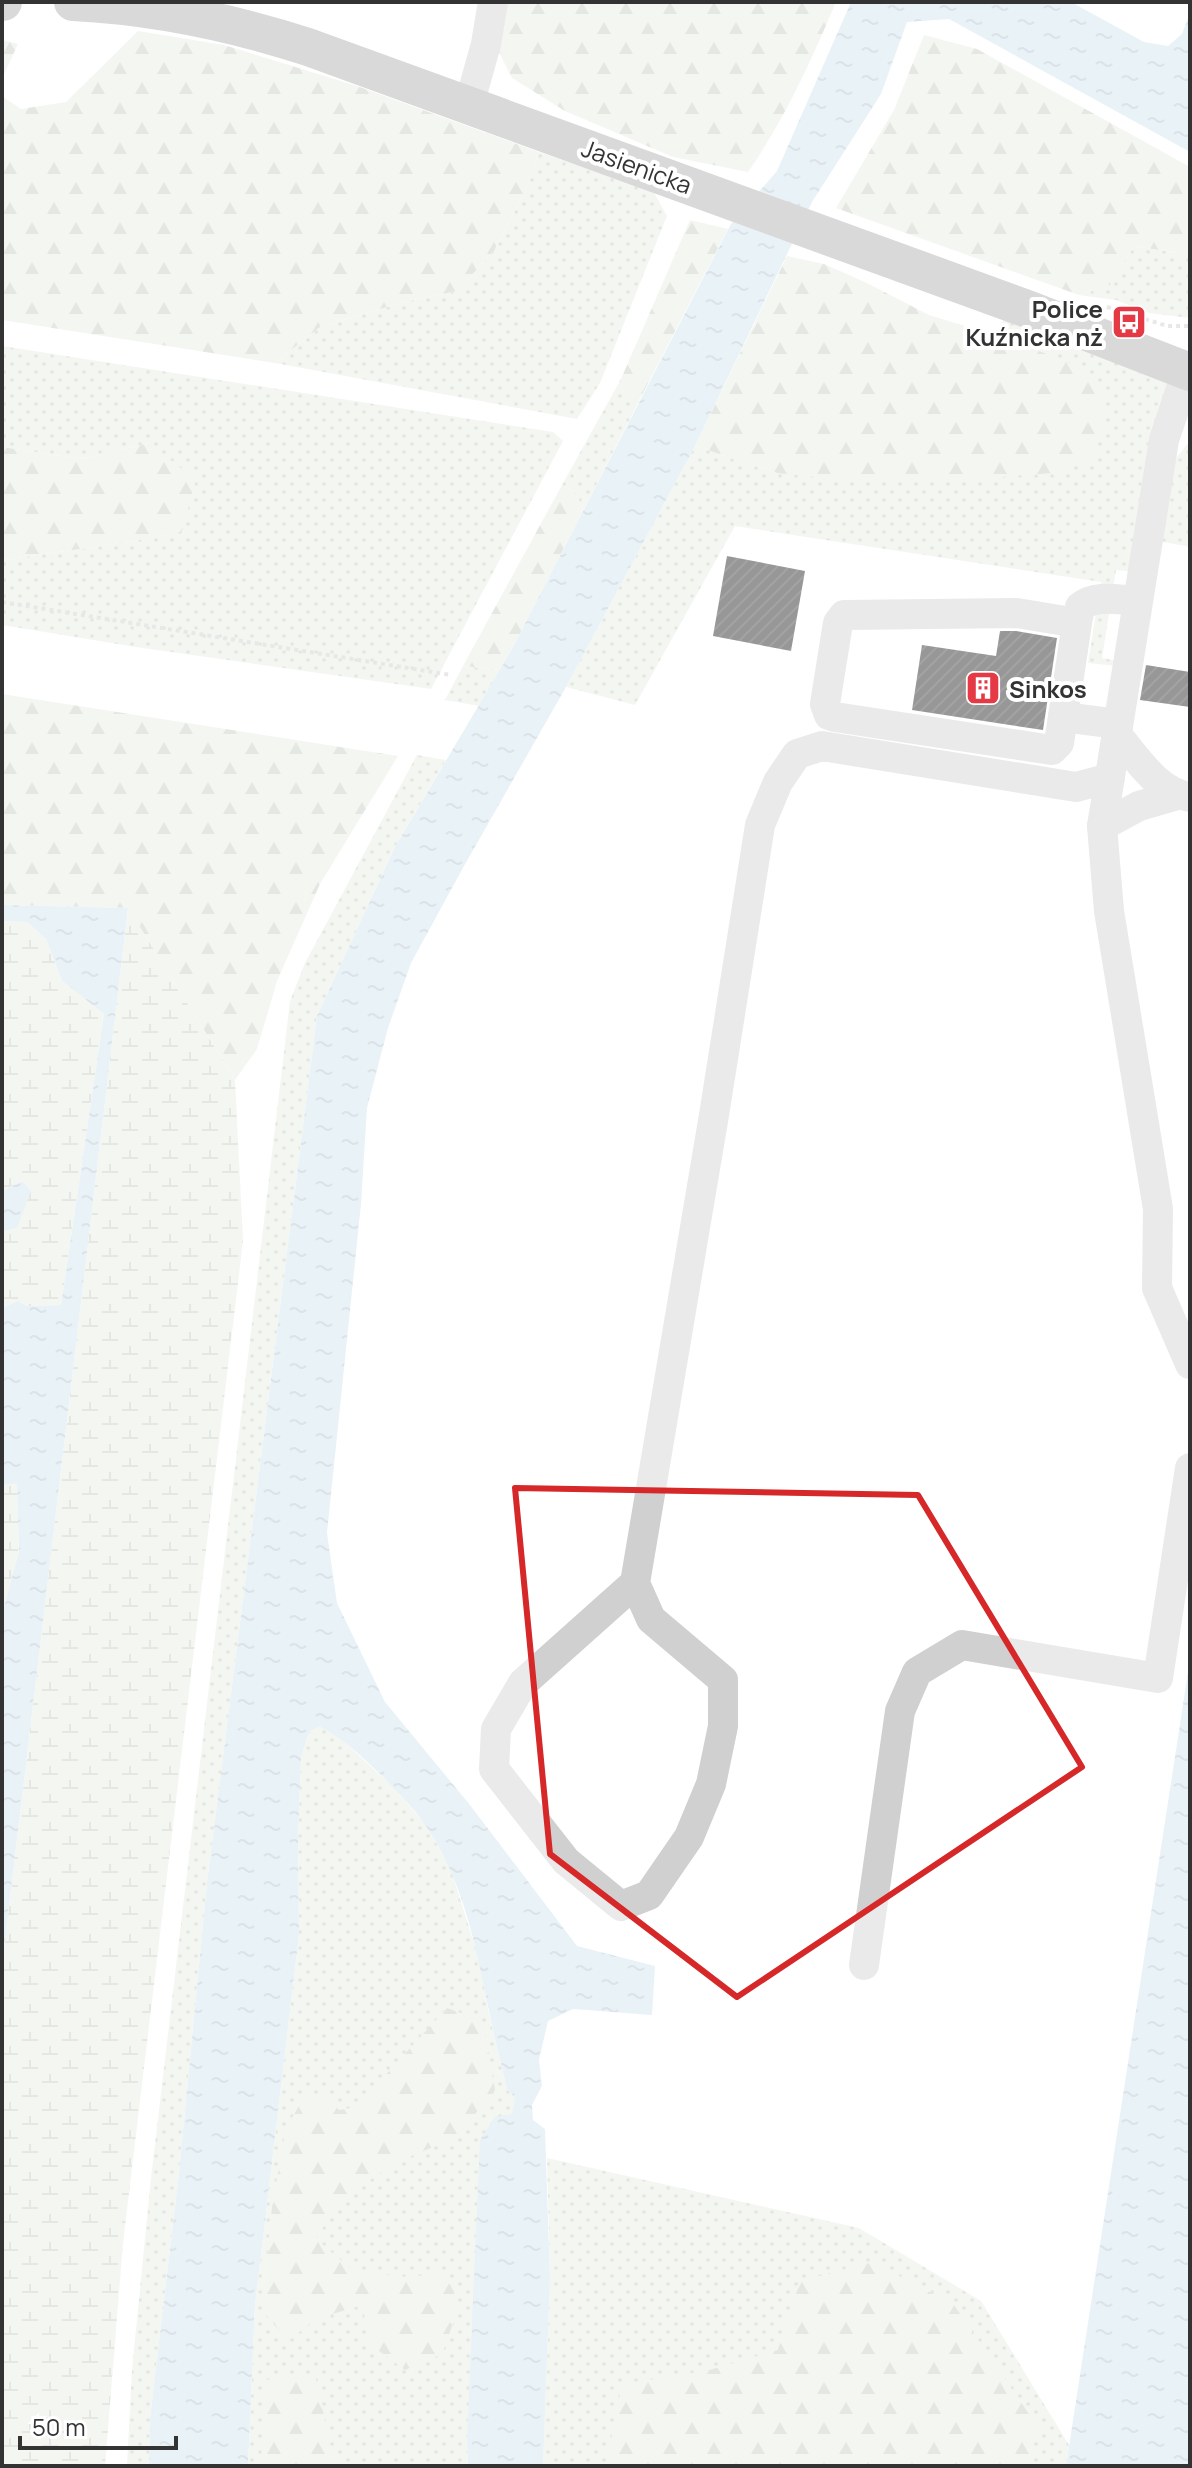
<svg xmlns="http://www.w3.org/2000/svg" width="1192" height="2468" font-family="Manrope,sans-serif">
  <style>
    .green { fill: url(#green-dots) }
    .forest { fill: url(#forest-firs) }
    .wetland { fill: url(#wetland-marsh) }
    .water { fill: url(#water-ripples) }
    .building { fill: url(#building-hatch) }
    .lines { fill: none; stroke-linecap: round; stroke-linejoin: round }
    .path { stroke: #cdcdcd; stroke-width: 4; stroke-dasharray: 4 4; stroke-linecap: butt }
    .minor { stroke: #d0d0d0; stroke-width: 30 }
    .major { stroke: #ababab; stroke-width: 38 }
    .marked { fill: none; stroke: #d62828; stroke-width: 6; stroke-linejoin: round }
    .labels { text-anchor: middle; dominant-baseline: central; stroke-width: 8; stroke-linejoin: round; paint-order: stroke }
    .street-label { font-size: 24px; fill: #333; stroke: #fff }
    .poi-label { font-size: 24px; font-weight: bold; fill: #333; stroke: #fff; text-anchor: end }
  </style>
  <defs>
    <pattern id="green-dots" width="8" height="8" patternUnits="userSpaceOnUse" patternTransform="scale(2)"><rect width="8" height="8" fill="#e6ecdf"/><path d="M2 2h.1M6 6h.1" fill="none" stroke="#c6cbc0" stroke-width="1.8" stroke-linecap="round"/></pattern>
    <pattern id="forest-firs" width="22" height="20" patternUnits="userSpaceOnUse" patternTransform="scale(2)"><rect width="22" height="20" fill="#e6ecdf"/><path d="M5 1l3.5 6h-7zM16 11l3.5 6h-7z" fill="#c6cbc0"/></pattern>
    <pattern id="wetland-marsh" width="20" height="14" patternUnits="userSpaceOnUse" patternTransform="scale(2)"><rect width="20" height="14" fill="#e6ecdf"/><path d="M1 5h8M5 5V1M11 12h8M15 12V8" fill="none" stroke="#c6cbc0"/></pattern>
    <pattern id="water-ripples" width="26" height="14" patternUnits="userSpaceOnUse" patternTransform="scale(2)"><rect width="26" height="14" fill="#cfe2ee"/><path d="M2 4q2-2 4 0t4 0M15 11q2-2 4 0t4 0" fill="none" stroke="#b2c2cd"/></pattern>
    <pattern id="building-hatch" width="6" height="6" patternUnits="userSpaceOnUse" patternTransform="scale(2)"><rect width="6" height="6" fill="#1a1a1a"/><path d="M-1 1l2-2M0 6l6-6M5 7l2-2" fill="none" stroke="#333"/></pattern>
  </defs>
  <rect width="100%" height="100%" fill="#fff"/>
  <g class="green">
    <path d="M539 152 653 191 667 216 600 383 577 419 275 363 320 327 404 302 457 291 494 251 527 187Z"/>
    <path d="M1134 246 1190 255V318L1149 313 1116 300 1079 295 1110 285Z"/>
    <path d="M1005 318 1181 387 1142 573 1116 570 1102 658 1118 661 1117 666 1088 663 1101 582 735 526 635 705 566 687 695 446 777 473 1005 476 1055 473 1014 341 994 335Z"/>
    <path d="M2 346 553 432 563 441 431 689 136 647 2 625V560L130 542 181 531 149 443 81 459 2 447Z"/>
    <path d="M621 379 626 393 640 399 583 511 576 492 562 485Z"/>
    <path d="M1190 441V547L1158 541 1172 463Z"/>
    <path d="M463 666 500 670 479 706 445 700Z"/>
    <path d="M417 755 446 760 395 847 317 1016 207 1883 179 2173 150 2418 149 2466H127L132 2370 151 2178 290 1001 305 963Z"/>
    <path d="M319 1725 337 1735 393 1787 426 1825 450 1867 479 1959 489 2014 507 2089 515 2098 467 2440 468 2466H248L255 2305 299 1935 298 1837 301 1758 309 1732Z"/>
    <path d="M547 2158 859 2228 981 2301 1069 2445 1066 2466H543L550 2278Z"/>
  </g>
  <g class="forest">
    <path d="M503 2H836C810 63 786 117 748 172L673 157 565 111 512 78 496 46Z"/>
    <path d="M138 31 224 45 357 86 539 152 527 187 494 251 457 291 404 302 320 327 275 363 2 320V96L21 109 66 102Z"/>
    <path d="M924 35 977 49 1190 167V255L1134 246 1110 285 1079 295 836 208 894 110Z"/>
    <path d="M2 40 18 44 2 79Z"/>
    <path d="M690 220 728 229 640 399 626 393 621 379Z"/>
    <path d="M787 256 824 264 867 283 929 315 1014 341 1074 365 1106 390 1101 437 1090 461 1055 473 946 481 843 480 777 473 695 446Z"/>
    <path d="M149 443 196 480 182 531 130 542 2 560V447L81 459Z"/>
    <path d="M562 485 576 492 583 511 512 649 500 670 463 666Z"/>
    <path d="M2 694 398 756 320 884 277 981 257 1049 235 1080 128 908 2 905Z"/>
    <path d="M447 2008 483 2021 495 2090 455 2138 399 2161 339 2200 316 2239 355 2272 409 2277 444 2273 460 2304 442 2354 405 2370 371 2345 362 2305 316 2319 288 2341 262 2310 272 2207 286 2128 306 2094 327 2098 339 2110 356 2107Z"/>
    <path d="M873 2262 954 2305 1038 2427 1028 2466H606L622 2384 706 2371 778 2350 800 2281Z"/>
    <path d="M315 2375 335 2466H261L264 2380Z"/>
  </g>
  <g class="wetland">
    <path d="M128 908 235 1080 243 1241 123 2243 105 2466H2V1965Z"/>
    <path d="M2 921 27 922 46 939 62 981 104 1014 61 1305 27 1306 18 1301 2 1308V1232L17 1228 22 1181 2 1191Z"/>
    <path d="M17 1482 19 1551 2 1614V1485Z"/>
  </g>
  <g class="water">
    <path d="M851 2H1071L1144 42 1168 46 1182 34 1190 13V152L949 19 907 22 881 94 812 202 695 446 566 687 464 866 411 963 388 1028 367 1108 361 1204 327 1533 337 1603 385 1702 470 1805 577 1946 655 1966 652 2015 573 2009 548 2021 539 2060 542 2086 532 2105 533 2120 545 2129 550 2278 543 2466H468L467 2440 480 2140 495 2117 512 2114 515 2098 507 2089C501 2063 494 2037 489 2011 476 1947 463 1880 426 1826 413 1807 396 1791 381 1775 361 1756 343 1738 319 1726L309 1732 301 1758 298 1837 299 1935 255 2305 248 2466H149L150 2418 179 2173 207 1883 317 1016 395 847 512 649 731 224 777 171Z"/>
    <path d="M2 905 128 908 2 1965V1614L19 1551 17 1483 2 1485V1308L18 1301 27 1306 61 1305 104 1014 62 981 46 939 27 922 2 921Z"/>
    <path d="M22 1181 31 1191 17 1228 2 1232V1191Z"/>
    <path d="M1190 1659V2466H1066Z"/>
  </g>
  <g class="building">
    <path d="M727 556 805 571 791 651 713 636Z"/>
    <path d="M1000 631H1016L1057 638 1043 730 912 710 922 645 996 656Z"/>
    <path d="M1146 665 1190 672V707L1140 700Z"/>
  </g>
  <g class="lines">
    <g class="path">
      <path d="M1107 307 1167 326H1190"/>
      <path d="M2 602 451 675"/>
    </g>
    <g class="minor">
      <path d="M469 105 486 44 493 2"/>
      <path d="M1187 371 1164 440 1102 826 1109 911 1158 1209 1157 1288 1190 1364"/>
      <path d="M1077 623 1017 613 844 615 838 623 825 704 829 715 835 717 1052 750 1059 743 1077 623 1080 607C1096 594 1118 600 1137 601"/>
      <path d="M1063 717 1118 724"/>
      <path d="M1117 735C1138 759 1157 792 1190 797"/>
      <path d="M1102 826 1139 806 1177 795"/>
      <path d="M635 1583 523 1683 496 1729 494 1769 566 1861 621 1906 649 1895 689 1837 711 1784 723 1726V1680L651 1619 635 1583 714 1115 760 825 778 782 797 754 822 746 1076 787 1110 778"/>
      <path d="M864 1965 900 1711 917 1672 962 1645 1158 1678 1190 1468"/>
    </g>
    <g class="major">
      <path d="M2 2H3"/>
      <path d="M73 2C154 6 231 22 308 47L1030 310 1190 372"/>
    </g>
  </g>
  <path d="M0 0H1192V2468H0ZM515 1488 918 1495 1082 1767 737 1997 550 1854Z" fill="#fff" fill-opacity=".55" fill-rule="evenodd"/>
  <path class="marked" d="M515 1488 918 1495 1082 1767 737 1997 550 1854Z"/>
  <defs>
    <g id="bus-square" transform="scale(1.8)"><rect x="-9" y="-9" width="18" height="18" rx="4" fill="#e63946" stroke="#fff"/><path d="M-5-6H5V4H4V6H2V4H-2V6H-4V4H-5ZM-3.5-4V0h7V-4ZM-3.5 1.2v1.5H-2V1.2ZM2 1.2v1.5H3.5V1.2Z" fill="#fff"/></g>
    <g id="building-square" transform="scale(1.8)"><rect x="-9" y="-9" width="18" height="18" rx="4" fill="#e63946" stroke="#fff"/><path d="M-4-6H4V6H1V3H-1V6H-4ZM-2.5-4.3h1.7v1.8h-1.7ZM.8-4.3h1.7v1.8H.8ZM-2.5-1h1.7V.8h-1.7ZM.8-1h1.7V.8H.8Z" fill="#fff"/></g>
  </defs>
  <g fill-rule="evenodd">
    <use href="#bus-square" x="1129" y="322"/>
    <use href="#building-square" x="983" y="688"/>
  </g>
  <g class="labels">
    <g class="street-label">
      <text transform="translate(637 166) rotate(20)">Jasienicka</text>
    </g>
    <g class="poi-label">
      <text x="1103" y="308">Police<tspan x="1103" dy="28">Kuźnicka nż</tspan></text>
      <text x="1009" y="688" text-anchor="start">Sinkos</text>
    </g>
  </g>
  <rect width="1192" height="2468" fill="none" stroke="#333333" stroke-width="8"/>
  <path d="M20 2436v12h156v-12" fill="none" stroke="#333333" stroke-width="4"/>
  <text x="32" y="2436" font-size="24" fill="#333333" stroke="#ffffff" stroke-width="6" paint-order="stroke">50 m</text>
</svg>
